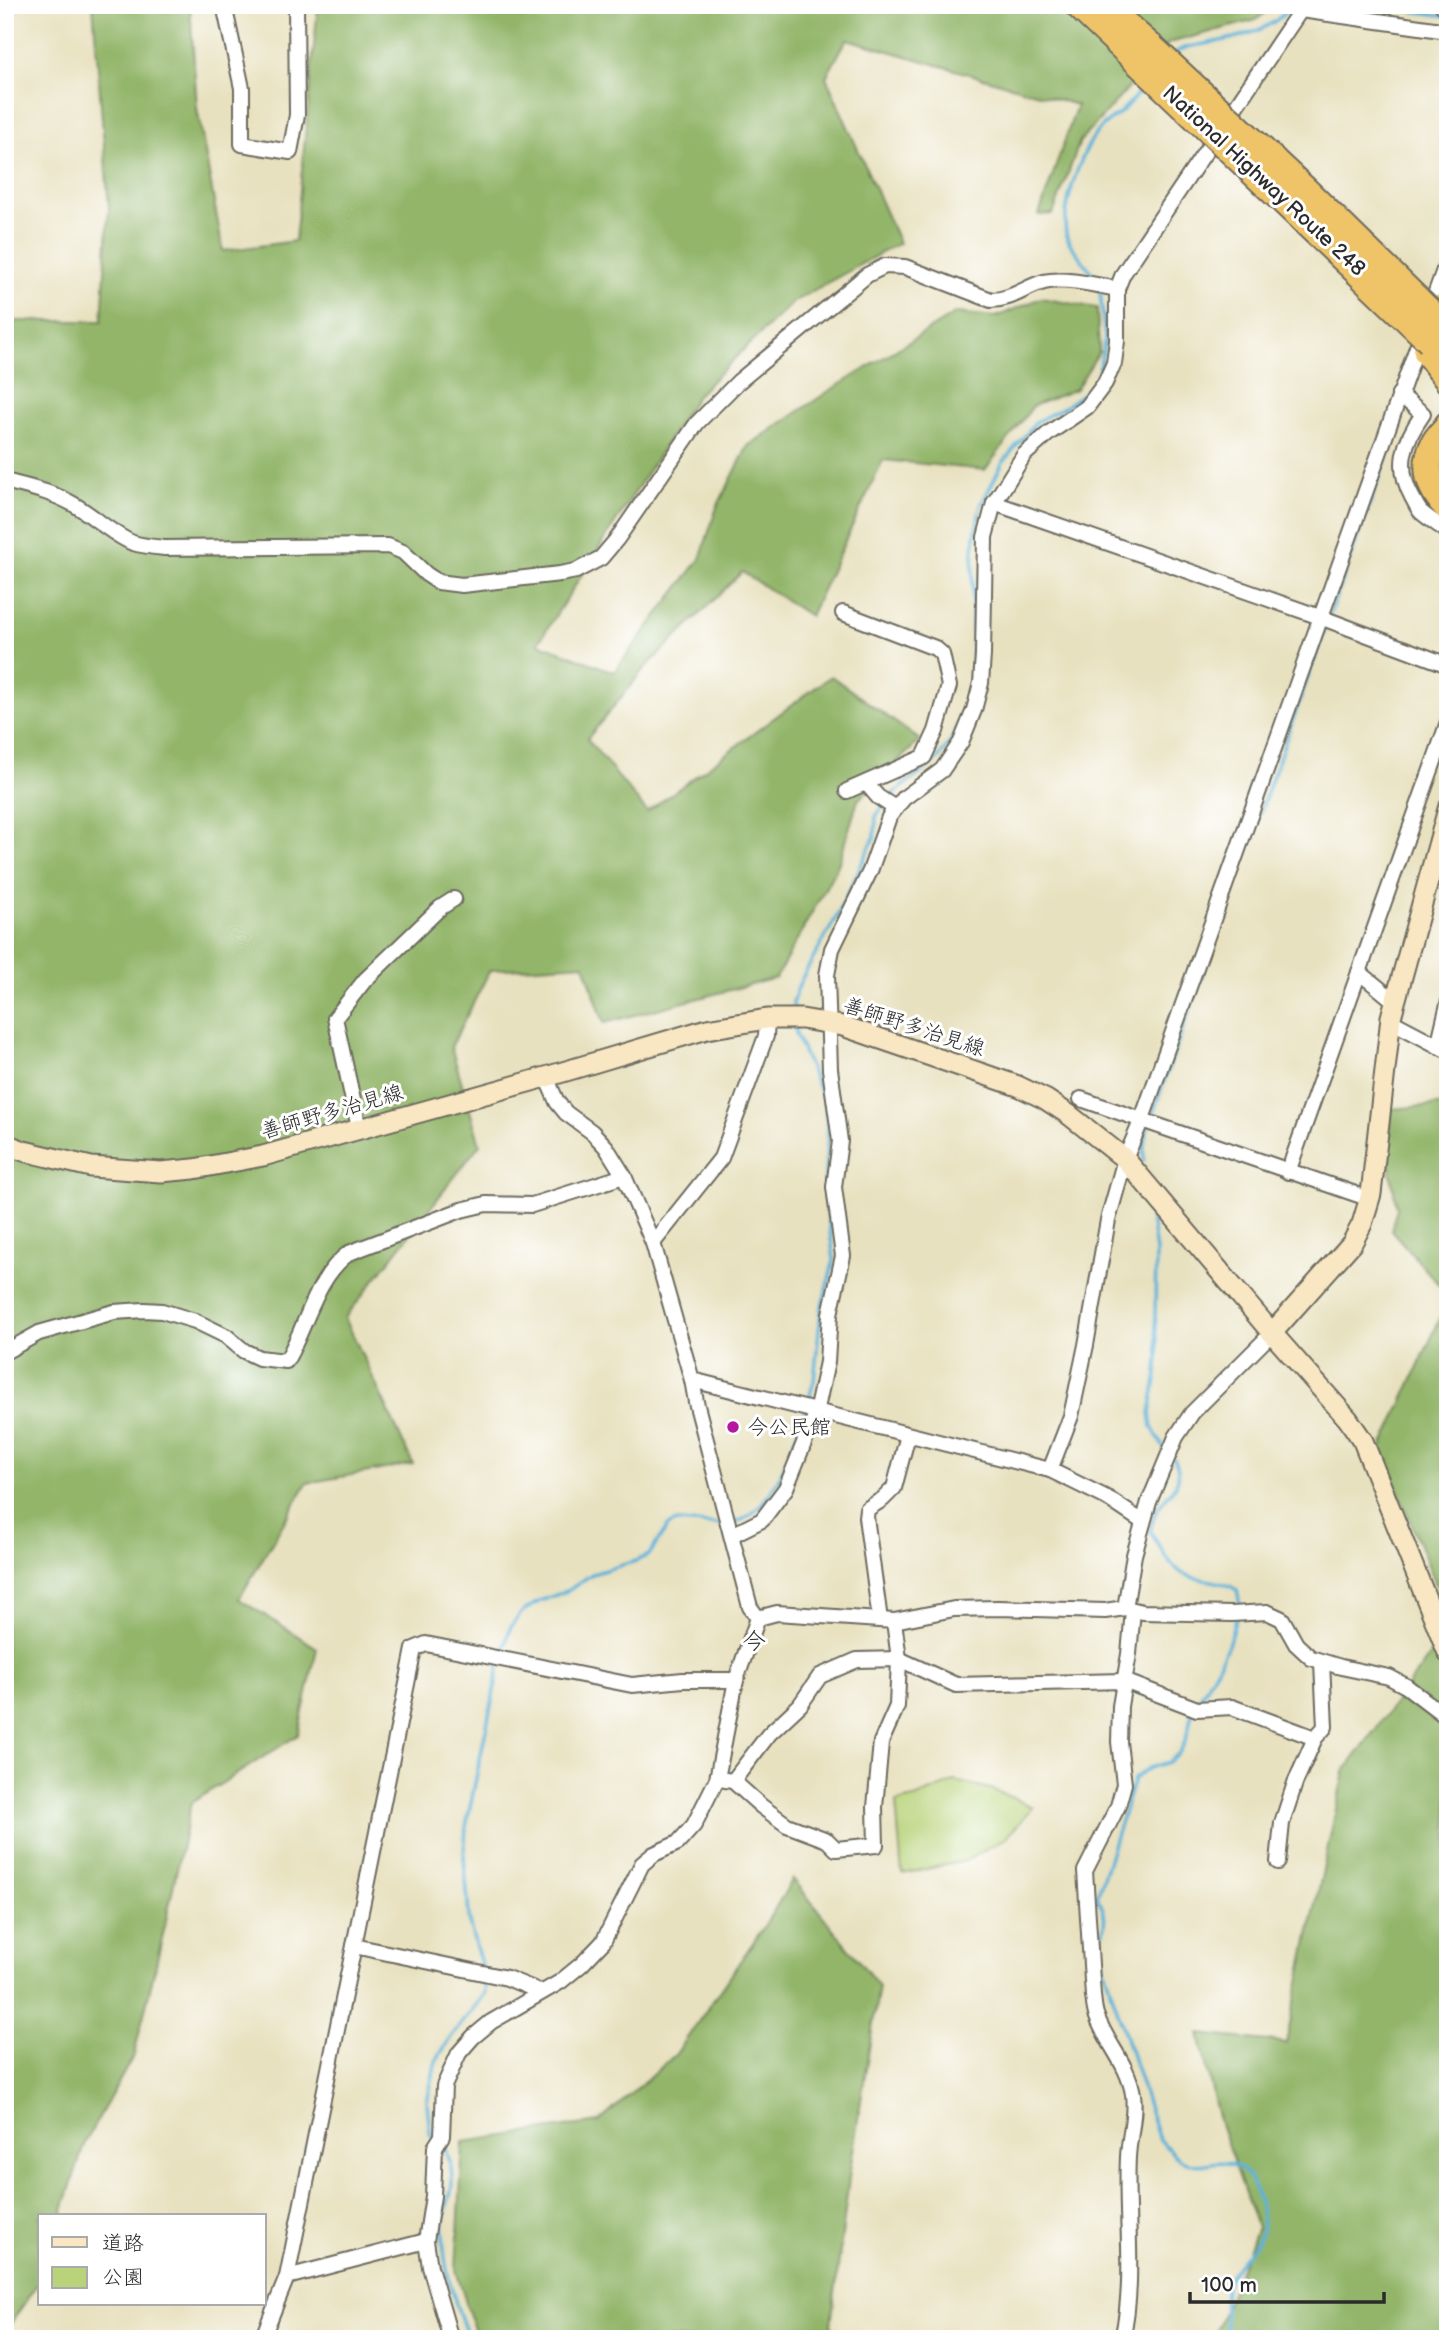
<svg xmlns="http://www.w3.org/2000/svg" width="1453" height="2344" font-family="'Balsamiq Sans','Klee One',sans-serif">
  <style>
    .green { fill: #b8d379; stroke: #727f52; stroke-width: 2 }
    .forest { fill: #92b569; stroke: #5e704a; stroke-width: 2 }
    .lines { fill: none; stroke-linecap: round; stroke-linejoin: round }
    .stream { stroke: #5cb2d9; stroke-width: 3.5 }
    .street-casing { stroke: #6d6b5f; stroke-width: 18 }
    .secondary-casing { stroke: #6d6b5f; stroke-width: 23 }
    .highway-casing { stroke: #6d6b5f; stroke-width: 30 }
    .street { stroke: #fff; stroke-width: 14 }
    .secondary { stroke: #f9e7c3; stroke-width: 19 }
    .highway { stroke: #efc469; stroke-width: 26 }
    .highway-bridge-casing { stroke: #6d6b5f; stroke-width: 30; stroke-linecap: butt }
    .highway-bridge { stroke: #efc469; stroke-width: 26 }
    .poi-dot { fill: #b5179e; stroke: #fff; stroke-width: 2.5 }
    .labels { text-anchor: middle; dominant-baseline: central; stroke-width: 6; stroke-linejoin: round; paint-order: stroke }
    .street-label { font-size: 21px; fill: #2b2b2b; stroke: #fff }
    .poi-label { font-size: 21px; fill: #2b2b2b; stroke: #fff; text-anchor: start }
    .quarter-label { font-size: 24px; fill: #2b2b2b; stroke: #fff }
  </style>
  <rect width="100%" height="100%" fill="#fff"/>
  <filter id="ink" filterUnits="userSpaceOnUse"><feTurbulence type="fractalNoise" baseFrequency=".0143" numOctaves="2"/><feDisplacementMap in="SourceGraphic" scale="14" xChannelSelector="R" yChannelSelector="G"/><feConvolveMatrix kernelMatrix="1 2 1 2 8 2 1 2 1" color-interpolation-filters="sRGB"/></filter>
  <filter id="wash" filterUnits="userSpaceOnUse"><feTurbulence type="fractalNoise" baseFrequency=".00686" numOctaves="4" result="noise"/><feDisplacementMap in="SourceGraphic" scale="28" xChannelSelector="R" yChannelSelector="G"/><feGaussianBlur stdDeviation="1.57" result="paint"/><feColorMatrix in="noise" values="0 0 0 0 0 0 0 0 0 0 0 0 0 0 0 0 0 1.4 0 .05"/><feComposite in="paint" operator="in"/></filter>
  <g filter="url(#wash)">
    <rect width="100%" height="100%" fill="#e8e1bf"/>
    <path class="green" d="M955 1781 994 1790 1033 1807 1006 1838 965 1861 902 1874 896 1802 915 1798Z"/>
    <g class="forest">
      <path d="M93 5H190L197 108 223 251 295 241 318 5H1275L1256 20 1169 43 1080 141 1053 214 1039 215 1077 105 847 39 826 77 899 243 793 302 698 394 538 643 614 672 700 559 717 507 748 446 826 393 956 313 996 317 1041 298 1097 308 1099 352 1076 389 1033 406 985 470 883 460 810 616 742 572 644 669 587 739 647 812 831 676 920 740 858 800 838 865 776 978 604 1023 584 964 490 970 451 1047 480 1144 345 1318 413 1464 307 1483 239 1599 317 1648 298 1735 191 1803 162 1939 134 2055 85 2142 61 2216H40V2280L5 2332V321H102L109 208Z"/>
      <path d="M1448 1104V1295L1391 1230 1397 1208 1389 1164 1391 1109Z"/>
      <path d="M1448 1301V1614L1381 1449Z"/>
      <path d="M1448 1631V2339H1213L1257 2227 1219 2121 1199 2034 1286 2043 1344 1772Z"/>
      <path d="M793 1879 879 1986 850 2170 831 2325 838 2339H477L456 2270 463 2142 599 2122 676 2054 763 1928Z"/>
    </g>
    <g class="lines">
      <g class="stream">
        <path d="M1365 5 1448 16"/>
        <path d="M1173 55C1183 45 1198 46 1210 43 1238 38 1275 30 1291 5"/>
        <path d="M1096 280C1089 265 1075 254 1068 240 1057 218 1082 146 1100 129 1106 122 1114 118 1121 112 1130 103 1138 93 1147 84"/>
        <path d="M1443 297 1448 284"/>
        <path d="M1408 395 1421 360"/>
        <path d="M1329 616 1406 403"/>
        <path d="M888 798 939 758 954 736 967 703 972 668 973 549 980 507 1003 462 1036 422 1066 406 1089 389 1099 371 1105 338 1100 291"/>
        <path d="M794 1013 793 1001 801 980 836 918 875 836 876 816 884 805"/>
        <path d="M795 1024 796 1035 825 1103 828 1133 824 1189 834 1260 821 1310 814 1381 807 1405"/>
        <path d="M1151 1118 1327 624"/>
        <path d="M1144 1161V1143L1149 1125"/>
        <path d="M1149 1205 1156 1251 1155 1315 1158 1355 1157 1374 1150 1413 1152 1427 1163 1447"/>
        <path d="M1174 1459C1188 1484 1165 1493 1155 1514 1153 1519 1152 1526 1150 1531 1160 1547 1171 1571 1189 1576 1206 1582 1222 1580 1237 1590L1240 1605 1238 1611"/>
        <path d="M731 1524C772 1515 793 1448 804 1412"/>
        <path d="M502 1654 511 1626 523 1611 540 1601 569 1590 592 1574 636 1561 649 1555 668 1526 677 1522 724 1525"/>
        <path d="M1195 1706 1217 1668 1228 1645 1236 1618"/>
        <path d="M1192 1713 1186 1740 1179 1753 1169 1762 1149 1768 1134 1779 1097 1897C1112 1922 1100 1927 1101 1952 1101 1957 1103 1963 1104 1969L1158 2137C1171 2153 1183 2168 1206 2164 1212 2163 1220 2161 1227 2163 1232 2164 1242 2169 1245 2173 1255 2182 1267 2221 1261 2233 1252 2253 1234 2262 1226 2286 1221 2304 1228 2320 1226 2339"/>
        <path d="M482 1967 470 1927 464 1857 466 1827 500 1662"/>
        <path d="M436 2140 430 2134 427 2102 436 2061 451 2037 485 1994 484 1978"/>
        <path d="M443 2144C450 2155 454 2178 451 2191 448 2204 443 2215 443 2228 442 2265 455 2305 469 2339"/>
      </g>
    </g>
  </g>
  <g filter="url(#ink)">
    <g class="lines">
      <g class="street-casing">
        <g id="street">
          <path d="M224 5 242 88V144L290 152 297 115 296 5"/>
          <path d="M1442 5 1448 6"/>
          <path d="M1301 10 1448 31"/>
          <path d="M1428 314 1448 259"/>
          <path d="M1399 394 1423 414C1404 441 1395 466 1412 497 1415 502 1417 508 1421 512 1429 519 1439 525 1448 532"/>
          <path d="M5 481C28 487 52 492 73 504 93 515 111 534 133 543 143 546 155 547 165 548L388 546 403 552 426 574 438 582 462 585 560 574 576 571 601 558 617 539 697 423 738 382 867 275 885 266 905 267 991 300C1012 300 1025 287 1044 282 1063 277 1097 285 1117 289"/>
          <path d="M994 503 1320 617 1448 665"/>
          <path d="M843 613 935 648 942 654 949 686 936 731 924 757 847 791"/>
          <path d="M866 783 878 797 895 808"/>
          <path d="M1359 972 1392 999H1395"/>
          <path d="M1391 1021 1448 1051"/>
          <path d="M1438 1046 1448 1004"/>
          <path d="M546 1077 557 1102 566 1113 592 1132 606 1147 624 1176 653 1243 692 1380 696 1402 750 1607 758 1618"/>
          <path d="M1081 1099 1370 1199"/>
          <path d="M359 1128 335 1018 365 980 440 908 454 899"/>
          <path d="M1288 1172 1448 722"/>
          <path d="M653 1243 721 1158 766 1036 767 1019"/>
          <path d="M5 1352 39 1333 114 1312 144 1310 162 1311 195 1321 226 1336 244 1351 259 1358 286 1361C307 1326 315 1278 349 1253L461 1210 486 1204 532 1205 624 1176"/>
          <path d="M692 1380 1050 1470 1107 1498 1143 1522"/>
          <path d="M1050 1470 1071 1416 1086 1345 1108 1220 1125 1159 1142 1119 1421 336"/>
          <path d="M732 1535 762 1520 786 1488 816 1413 827 1362 830 1314 843 1256 834 1187 840 1141 830 1069 827 975 832 949 870 871 889 817 904 798 942 770 961 742 974 710 981 683 983 655 985 537 994 503 1024 455 1049 433 1087 407 1105 383 1114 363 1117 341V289L1123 274 1304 5"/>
          <path d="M1125 1608 1134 1555 1149 1502 1176 1437 1192 1413 1272 1333"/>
          <path d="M758 1618 777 1613 894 1621 954 1609 998 1608 1105 1611 1125 1608 1143 1612 1232 1614 1267 1612 1282 1619 1296 1644 1311 1658 1341 1667 1389 1677 1406 1686 1448 1718"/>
          <path d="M880 1620 866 1517 867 1509 883 1499 894 1488 908 1435"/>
          <path d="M725 1780 733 1781 761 1806 787 1825 827 1840 836 1849 876 1845 875 1807 881 1742 897 1706 899 1659 894 1621"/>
          <path d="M733 1781 769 1734 800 1705 820 1676 857 1660 899 1659 956 1685 1124 1681 1197 1709 1232 1707 1315 1738 1325 1727 1322 1662"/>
          <path d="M1278 1862 1282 1823 1295 1783 1315 1738"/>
          <path d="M354 1946 507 1978 541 1992"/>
          <path d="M287 2277 426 2241"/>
          <path d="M262 2339 287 2277 414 1649 426 1644 632 1685 683 1680H736"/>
          <path d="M451 2339 430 2267 426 2241 433 2196 435 2147 442 2136 444 2086 459 2053 473 2037 491 2022 560 1982 582 1964 603 1942 642 1864 654 1854 678 1843 694 1825 717 1779 736 1680 758 1618"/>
          <path d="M1122 2339C1136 2280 1125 2217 1128 2157 1129 2136 1136 2115 1133 2094 1128 2064 1107 2044 1097 2017 1094 2010 1094 2002 1093 1996L1085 1871 1118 1806 1124 1784 1119 1742 1120 1706 1129 1654 1133 1610"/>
        </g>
      </g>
      <g class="secondary-casing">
        <g id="secondary">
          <path d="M5 1144 24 1151 91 1167 161 1172 194 1169 263 1156 546 1077 707 1029 767 1019H802L843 1026 1018 1086 1045 1099 1068 1114 1125 1159 1272 1333 1348 1419 1363 1441 1448 1653"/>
          <path d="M1272 1333 1352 1243 1362 1224 1371 1194 1391 1017 1448 809"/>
        </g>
      </g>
      <g class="highway-casing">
        <g id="highway">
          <path d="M1078 5 1139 63"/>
          <path d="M1103 5 1152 48"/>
          <path d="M1445 306 1448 309"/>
          <path d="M1427 352 1448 380"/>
          <path d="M1448 425C1444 432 1437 437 1434 444 1422 468 1430 490 1448 508"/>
        </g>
      </g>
      <use href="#street" class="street"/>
      <use href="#secondary" class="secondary"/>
      <use href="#highway" class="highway"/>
      <g class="highway-bridge-casing">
        <g id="highway-bridge">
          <path d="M1152 48 1304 189 1440 322"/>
          <path d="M1139 63 1430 341"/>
        </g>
      </g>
      <use href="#highway-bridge" class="highway-bridge"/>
    </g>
  </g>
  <circle class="poi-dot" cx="733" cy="1427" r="7"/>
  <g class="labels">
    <g class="street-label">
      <text transform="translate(1264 181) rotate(43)">National Highway Route 248</text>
      <text transform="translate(914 1027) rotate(18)">善師野多治見線</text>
      <text transform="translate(332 1112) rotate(-16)">善師野多治見線</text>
    </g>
    <g class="poi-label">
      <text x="747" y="1427">今公民館</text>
    </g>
    <g class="quarter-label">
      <text x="754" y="1641">今</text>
    </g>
  </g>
  <rect width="1453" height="2344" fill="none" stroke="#fff" stroke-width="28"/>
  <rect x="38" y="2214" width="228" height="91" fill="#ffffff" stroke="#aaaaaa" stroke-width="2"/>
  <rect x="52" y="2237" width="35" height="10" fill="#f9e7c3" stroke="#aaaaaa" stroke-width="2"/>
  <text x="102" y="2250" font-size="21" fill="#2b2b2b">道路</text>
  <rect x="52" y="2267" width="35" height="21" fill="#b8d379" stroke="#aaaaaa" stroke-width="2"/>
  <text x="102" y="2284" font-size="21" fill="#2b2b2b">公園</text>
  <path d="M1190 2292v10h194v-10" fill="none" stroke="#2b2b2b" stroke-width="3.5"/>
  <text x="1201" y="2292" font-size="21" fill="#2b2b2b" stroke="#ffffff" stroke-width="5" paint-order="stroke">100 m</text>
</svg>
